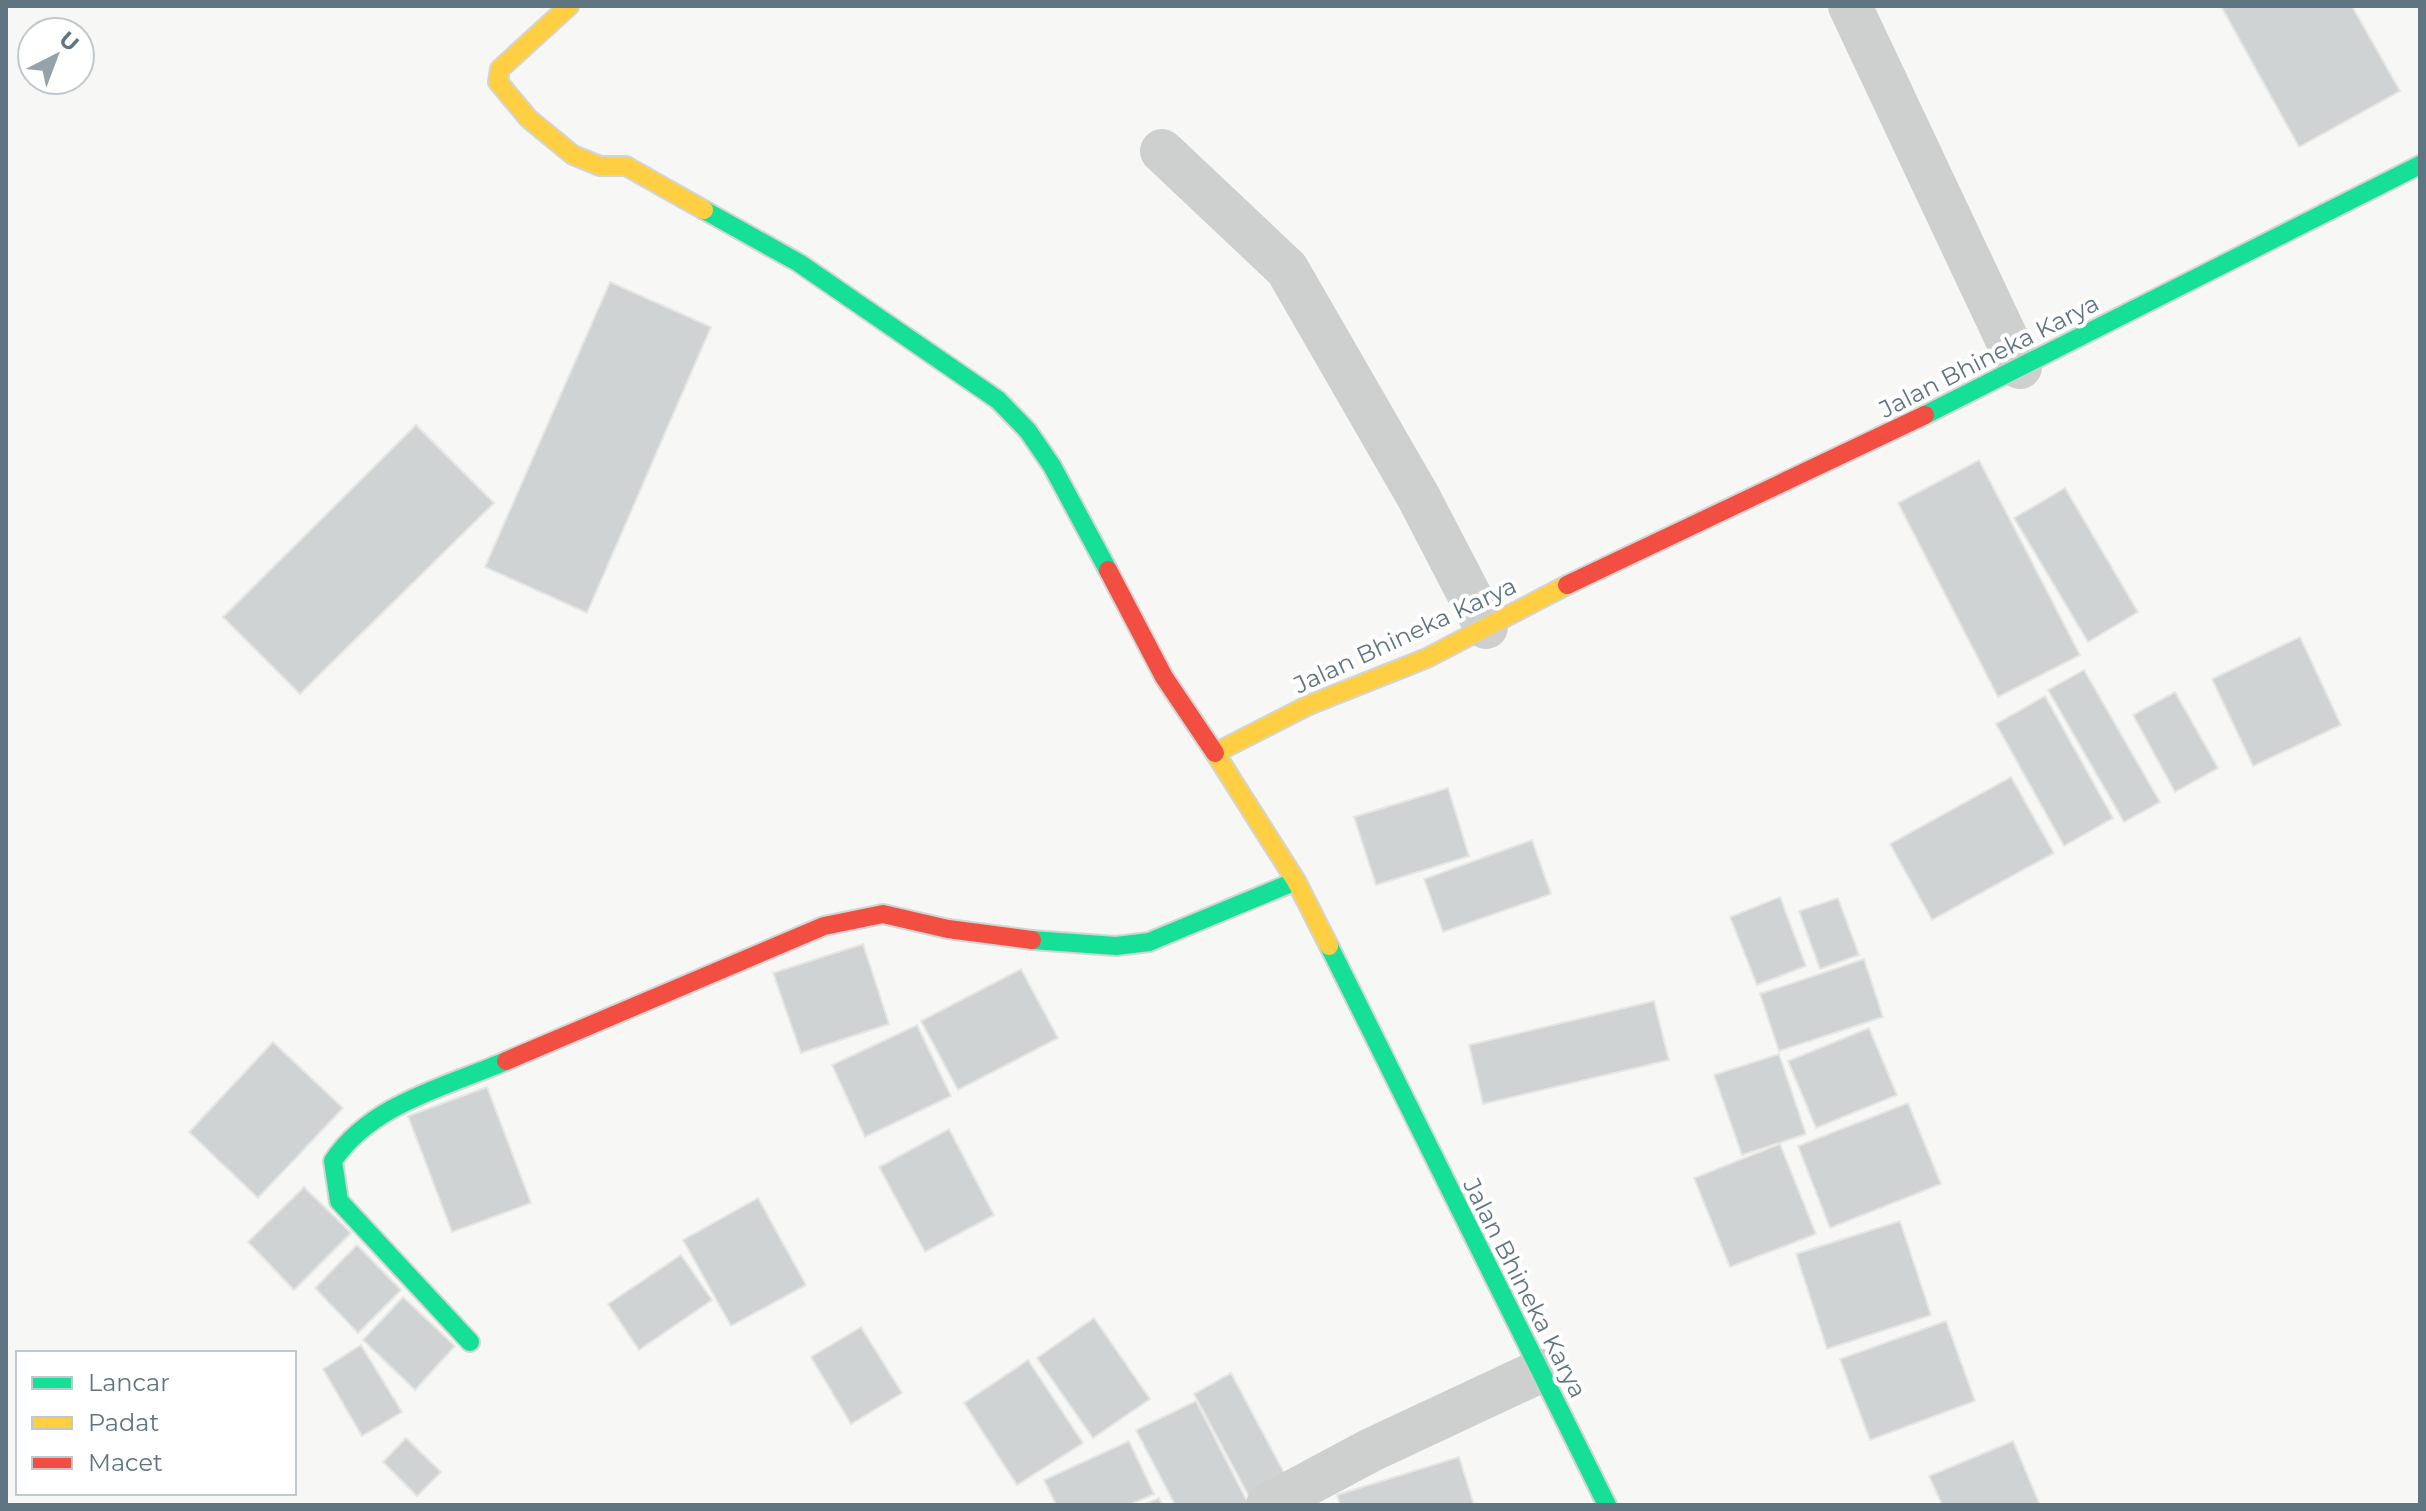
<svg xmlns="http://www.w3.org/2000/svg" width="2426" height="1511" font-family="Montserrat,sans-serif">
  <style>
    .building { fill: #d0d3d3; stroke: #e6e6e5; stroke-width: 2 }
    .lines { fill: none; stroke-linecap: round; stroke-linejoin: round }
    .fast-casing { stroke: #d3d5d4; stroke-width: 22 }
    .slow-casing { stroke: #d3d5d4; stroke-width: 22 }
    .jam-casing { stroke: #d3d5d4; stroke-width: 22 }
    .street { stroke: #ced0d0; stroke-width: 44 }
    .fast { stroke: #16e098; stroke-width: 18 }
    .slow { stroke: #ffcf43; stroke-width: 18 }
    .jam { stroke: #f24e42; stroke-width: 18 }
    .labels { text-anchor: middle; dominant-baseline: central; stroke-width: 8; stroke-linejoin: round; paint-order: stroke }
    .street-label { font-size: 24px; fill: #5f7582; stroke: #fff }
  </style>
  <rect width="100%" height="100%" fill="#f7f7f5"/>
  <g class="building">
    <path d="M2221 6H2352L2400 91 2299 147Z"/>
    <path d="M610 282 711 327 587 613 485 567Z"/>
    <path d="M416 425 494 503 300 694 223 617Z"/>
    <path d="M1979 460 2080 655 1998 697 1898 503Z"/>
    <path d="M2065 488 2138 612 2088 642 2014 518Z"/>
    <path d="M2300 637 2341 725 2253 766 2212 679Z"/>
    <path d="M2084 670 2160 802 2124 822 2048 690Z"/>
    <path d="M2175 692 2218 768 2175 792 2133 715Z"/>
    <path d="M2045 696 2113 818 2064 846 1996 724Z"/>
    <path d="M2011 777 2054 853 1932 920 1890 844Z"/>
    <path d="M1448 788 1469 856 1376 885 1354 817Z"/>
    <path d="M1532 840 1551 894 1443 932 1424 879Z"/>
    <path d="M1780 897 1806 966 1757 985 1730 917Z"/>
    <path d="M1838 898 1859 955 1820 969 1799 911Z"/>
    <path d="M863 944 889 1024 801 1053 773 973Z"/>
    <path d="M1864 959 1883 1017 1779 1051 1760 994Z"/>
    <path d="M1021 969 1058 1038 958 1090 921 1021Z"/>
    <path d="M1654 1001 1669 1060 1483 1104 1469 1045Z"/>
    <path d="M917 1025 951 1096 865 1137 832 1065Z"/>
    <path d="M1869 1028 1897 1095 1816 1128 1788 1061Z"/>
    <path d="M273 1042 343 1108 258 1198 189 1132Z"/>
    <path d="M1779 1054 1806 1134 1742 1155 1714 1075Z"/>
    <path d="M487 1087 531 1203 452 1232 408 1116Z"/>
    <path d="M1908 1103 1941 1184 1830 1228 1798 1146Z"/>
    <path d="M949 1129 994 1215 925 1252 879 1167Z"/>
    <path d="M1780 1144 1816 1234 1730 1267 1694 1178Z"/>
    <path d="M304 1187 351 1233 294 1290 248 1242Z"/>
    <path d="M758 1198 806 1285 731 1326 683 1240Z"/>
    <path d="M1900 1221 1931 1315 1827 1349 1796 1254Z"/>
    <path d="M357 1245 401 1290 358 1333 315 1288Z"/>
    <path d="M681 1255 712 1300 639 1350 608 1304Z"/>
    <path d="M403 1297 455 1346 415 1390 363 1340Z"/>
    <path d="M1094 1318 1150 1399 1093 1438 1037 1358Z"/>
    <path d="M1946 1321 1975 1401 1870 1440 1840 1359Z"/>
    <path d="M861 1327 902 1393 851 1424 811 1357Z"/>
    <path d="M361 1345 402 1412 362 1436 323 1369Z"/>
    <path d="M1028 1360 1083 1443 1017 1485 964 1403Z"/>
    <path d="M1231 1373 1290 1484 1253 1504 1194 1394Z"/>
    <path d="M1196 1401 1249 1505H1175L1136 1430Z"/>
    <path d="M406 1438 441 1472 417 1496 383 1462Z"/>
    <path d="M1129 1441 1154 1494 1129 1505H1056L1044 1480Z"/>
    <path d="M2013 1441 2040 1505H1942L1929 1476Z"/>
    <path d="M1459 1457 1474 1505H1340L1337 1495Z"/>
    <path d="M1159 1498 1162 1505H1143Z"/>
  </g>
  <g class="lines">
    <g class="fast-casing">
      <g id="fast">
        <path d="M704 210 799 263 998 400 1028 431 1052 466 1108 570"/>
        <path d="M1925 415 2420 165"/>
        <path d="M1032 940 1116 946 1149 942 1296 881"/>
        <path d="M1329 946 1607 1505"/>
        <path d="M470 1342 339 1201 333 1161C371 1104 445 1087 506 1061"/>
      </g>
    </g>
    <g class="slow-casing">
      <g id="slow">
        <path d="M569 6 500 69 498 82 529 119 573 155 600 166H626L704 210"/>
        <path d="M1329 946 1296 881 1215 753 1309 705 1427 658 1567 585"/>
      </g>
    </g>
    <g class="jam-casing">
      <g id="jam">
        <path d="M1108 570 1164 677 1215 753"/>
        <path d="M1567 585 1925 415"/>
        <path d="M506 1061 824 926 883 914 948 929 1032 940"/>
      </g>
    </g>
    <g class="street">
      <path d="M1850 6 2020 367"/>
      <path d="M1162 151 1287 269 1419 498 1486 627"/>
      <path d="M1268 1505 1371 1450 1540 1371"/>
    </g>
    <use href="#fast" class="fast"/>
    <use href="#slow" class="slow"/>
    <use href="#jam" class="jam"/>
  </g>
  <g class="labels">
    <g class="street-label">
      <text transform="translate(1989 356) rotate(-27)">Jalan Bhineka Karya</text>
      <text transform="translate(1405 635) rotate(-25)">Jalan Bhineka Karya</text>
      <text transform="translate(1525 1288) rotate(63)">Jalan Bhineka Karya</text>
    </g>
  </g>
  <rect width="2426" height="1511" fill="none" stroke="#5f7582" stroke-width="16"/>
  <rect x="16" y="1351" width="280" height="144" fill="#ffffff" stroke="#bfc8cd" stroke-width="2"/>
  <rect x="32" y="1377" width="40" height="12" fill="#16e098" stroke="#bfc8cd" stroke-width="2"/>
  <text x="88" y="1391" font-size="24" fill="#5f7582">Lancar</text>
  <rect x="32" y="1417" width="40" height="12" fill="#ffcf43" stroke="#bfc8cd" stroke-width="2"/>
  <text x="88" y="1431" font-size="24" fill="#5f7582">Padat</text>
  <rect x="32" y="1457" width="40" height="12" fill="#f24e42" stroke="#bfc8cd" stroke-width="2"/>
  <text x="88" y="1471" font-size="24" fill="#5f7582">Macet</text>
  <g transform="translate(56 56) rotate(42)"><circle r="38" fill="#ffffff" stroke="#bfc8cd" stroke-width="2"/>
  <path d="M0-6L14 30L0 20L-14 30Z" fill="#94a2aa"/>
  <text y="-12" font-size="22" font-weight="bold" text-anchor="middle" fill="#5f7582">U</text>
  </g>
</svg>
